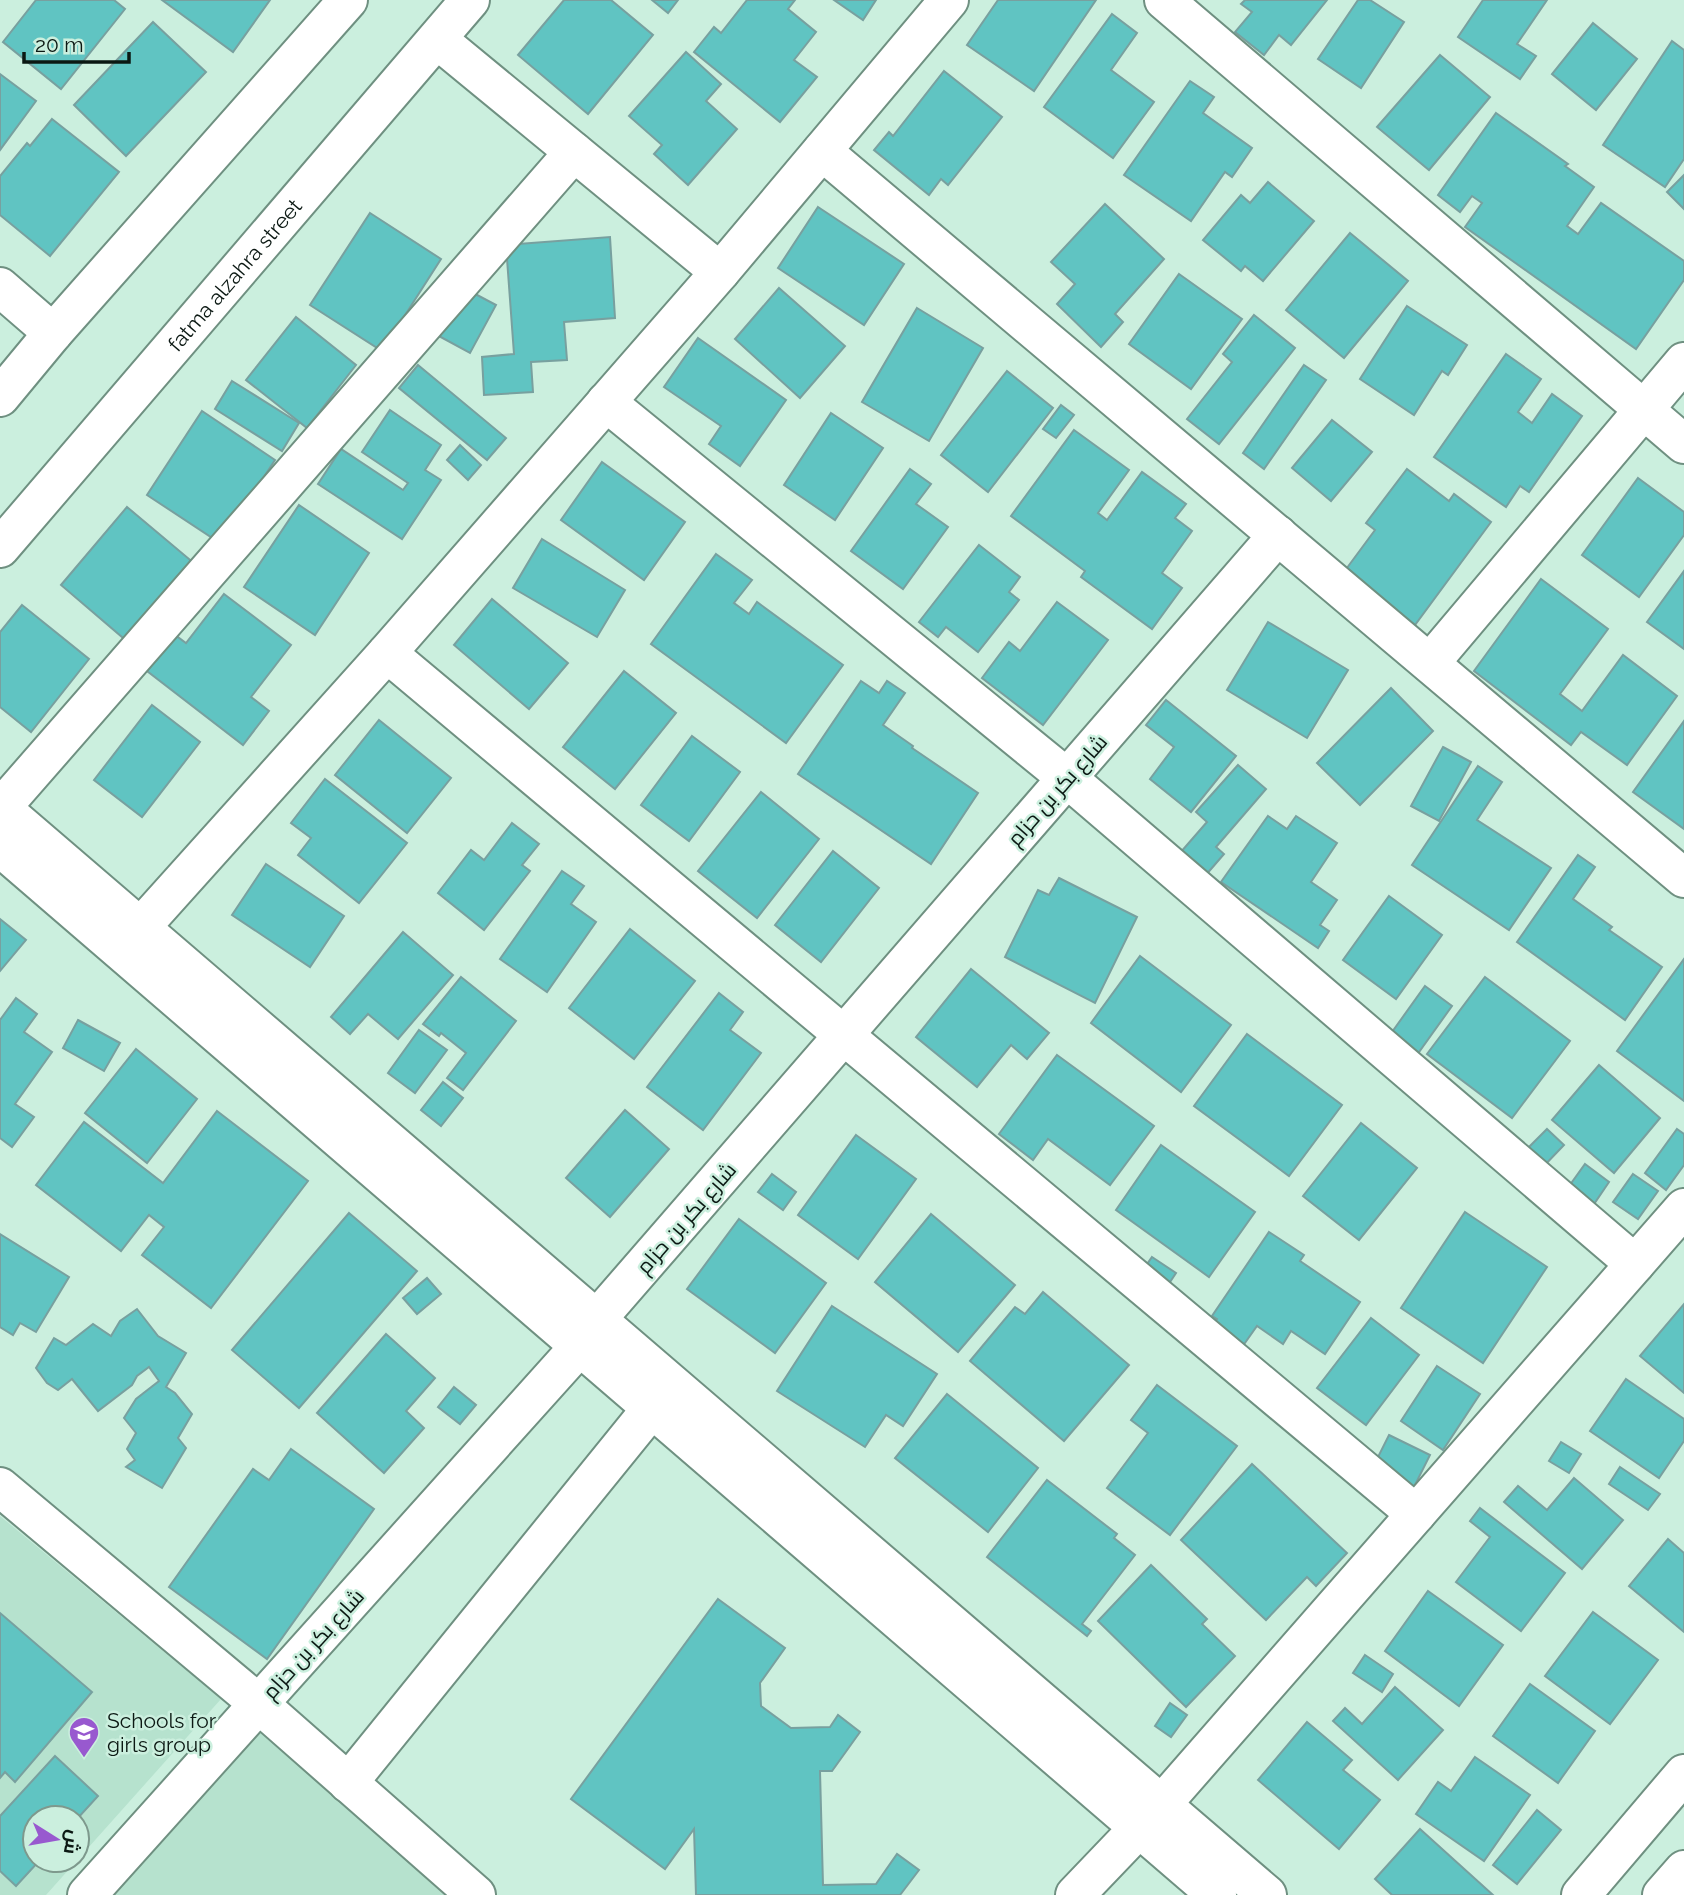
<svg xmlns="http://www.w3.org/2000/svg" width="1684" height="1895" font-family="Raleway,Cairo,sans-serif">
  <style>
    .built { fill: #b6e2ce; fill-rule: evenodd }
    .building { fill: #60c4c2; stroke: #78a09f; stroke-width: 2 }
    .lines { fill: none; stroke-linecap: round; stroke-linejoin: round }
    .minor-casing { stroke: #6f9081; stroke-width: 42 }
    .minor { stroke: #fff; stroke-width: 38 }
    .labels { text-anchor: middle; dominant-baseline: central; stroke-width: 5; stroke-linejoin: round; paint-order: stroke }
    .street-label { font-size: 21px; fill: #0b1813; stroke: #cbefde }
    .poi-label { font-size: 21px; fill: #0b1813; stroke: #cbefde; text-anchor: start }
  </style>
  <rect width="100%" height="100%" fill="#cbefde"/>
  <g class="built">
    <path d="M0 1516 221 1699 46 1895H0ZM35 1818H77V1860H35Z"/>
    <path d="M259 1704 476 1895H89Z"/>
  </g>
  <g class="building">
    <path d="M36 0H114L125 9 61 89 3 42Z"/>
    <path d="M162 0H270L233 52Z"/>
    <path d="M564 0H611L653 35 588 114 518 55Z"/>
    <path d="M652 0H678L668 13Z"/>
    <path d="M747 0H795L788 9 816 32 794 60 817 77 780 122 694 52 714 27 721 33Z"/>
    <path d="M834 0H876L863 20Z"/>
    <path d="M998 0H1096L1034 91 967 45Z"/>
    <path d="M1245 0H1327L1291 45 1279 35 1264 55 1235 32 1252 12 1241 4Z"/>
    <path d="M1358 0H1370L1404 22 1361 88 1318 59Z"/>
    <path d="M1483 0H1547L1517 44 1536 56 1520 79 1458 37Z"/>
    <path d="M1112 14 1137 33 1111 70 1154 102 1113 158 1044 107Z"/>
    <path d="M153 22 206 72 126 156 74 105Z"/>
    <path d="M1593 23 1637 59 1596 110 1552 74Z"/>
    <path d="M1672 41 1684 50V159L1665 187 1603 145Z"/>
    <path d="M686 52 721 84 706 101 737 129 688 185 654 154 662 145 629 116Z"/>
    <path d="M1440 55 1490 97 1429 170 1377 127Z"/>
    <path d="M944 71 1002 117 948 185 941 179 929 195 874 150 889 132 893 136Z"/>
    <path d="M0 74 36 101 0 150Z"/>
    <path d="M1190 81 1214 97 1203 113 1252 148 1232 177 1225 172 1191 221 1124 175Z"/>
    <path d="M1496 113 1568 164 1565 166 1594 187 1567 226 1578 234 1601 203 1684 261V280L1636 349 1465 227 1482 203 1472 196 1460 212 1438 195Z"/>
    <path d="M52 119 119 172 50 256 0 215V176L27 143 30 146Z"/>
    <path d="M1684 175V209L1667 192Z"/>
    <path d="M1268 182 1314 221 1263 281 1245 266 1241 271 1203 240 1241 195 1250 203Z"/>
    <path d="M1105 204 1164 259 1115 314 1123 322 1101 347 1057 304 1075 284 1051 262Z"/>
    <path d="M818 207 904 264 864 325 778 268Z"/>
    <path d="M370 213 441 259 382 351 310 305Z"/>
    <path d="M1350 233 1408 281 1344 358 1286 310Z"/>
    <path d="M610 237 615 318 564 322 567 360 531 362 533 392 484 395 482 357 514 354 506 245Z"/>
    <path d="M1179 274 1242 319 1191 389 1129 344Z"/>
    <path d="M462 287 496 305 470 353 437 335Z"/>
    <path d="M779 288 845 346 800 398 735 339Z"/>
    <path d="M1407 306 1467 345 1448 375 1442 371 1414 415 1360 379Z"/>
    <path d="M917 308 983 348 929 441 862 402Z"/>
    <path d="M1254 315 1295 348 1219 444 1187 419 1232 362 1223 354Z"/>
    <path d="M296 317 356 365 307 428 246 380Z"/>
    <path d="M698 338 786 400 740 466 709 444 721 426 664 387Z"/>
    <path d="M1506 354 1541 379 1518 412 1532 423 1552 394 1582 416 1529 492 1520 486 1506 507 1434 457Z"/>
    <path d="M418 365 506 438 487 460 399 388Z"/>
    <path d="M1304 365 1326 380 1264 469 1243 453Z"/>
    <path d="M1007 371 1053 408 988 492 941 455Z"/>
    <path d="M232 381 299 423 282 451 215 409Z"/>
    <path d="M1061 405 1074 415 1056 438 1043 429Z"/>
    <path d="M390 410 441 445 425 470 441 480 402 539 318 484 341 449 403 490 408 483 362 452Z"/>
    <path d="M202 411 275 460 220 543 147 495Z"/>
    <path d="M831 413 883 448 835 520 784 485Z"/>
    <path d="M1332 420 1372 452 1331 501 1292 468Z"/>
    <path d="M1074 430 1129 470 1098 513 1107 520 1142 472 1186 504 1175 518 1192 531 1162 573 1182 588 1152 629 1081 577 1085 571 1011 516Z"/>
    <path d="M460 445 481 465 468 480 447 460Z"/>
    <path d="M602 462 685 522 644 580 561 520Z"/>
    <path d="M910 469 931 484 916 504 948 527 903 589 851 551Z"/>
    <path d="M1407 469 1449 501 1454 494 1491 522 1412 629 1341 576 1375 530 1366 523Z"/>
    <path d="M1638 478 1684 512V535L1639 597 1582 555Z"/>
    <path d="M299 505 369 553 315 635 244 587Z"/>
    <path d="M127 507 195 564 129 643 61 585Z"/>
    <path d="M542 539 625 590 597 637 513 588Z"/>
    <path d="M979 545 1020 577 1009 592 1019 600 978 652 946 627 938 637 919 622Z"/>
    <path d="M716 554 752 580 734 603 749 614 757 602 843 665 786 743 651 644Z"/>
    <path d="M1684 571V649L1647 622Z"/>
    <path d="M1541 579 1608 629 1560 694 1582 711 1623 655 1677 696 1627 765 1581 732 1571 745 1474 671Z"/>
    <path d="M224 594 291 645 251 697 269 711 243 745 147 671 175 635 186 643Z"/>
    <path d="M492 599 568 663 529 709 454 645Z"/>
    <path d="M1057 602 1108 640 1043 725 982 678 1009 642 1020 651Z"/>
    <path d="M22 605 89 659 31 732 0 707V632Z"/>
    <path d="M1268 622 1348 670 1307 738 1227 690Z"/>
    <path d="M624 671 676 713 615 789 563 747Z"/>
    <path d="M861 681 879 693 887 681 905 693 883 725 913 746 912 748 978 793 931 864 798 774Z"/>
    <path d="M1391 688 1433 731 1360 805 1317 763Z"/>
    <path d="M1166 700 1236 756 1191 812 1150 779 1174 747 1146 725Z"/>
    <path d="M152 705 200 742 142 817 94 780Z"/>
    <path d="M379 720 451 778 407 833 335 775Z"/>
    <path d="M1684 721V829L1633 792Z"/>
    <path d="M692 736 740 772 689 841 641 805Z"/>
    <path d="M1443 747 1471 762 1439 821 1411 806Z"/>
    <path d="M1238 765 1266 789 1216 847 1224 854 1205 876 1180 853 1207 822 1196 812Z"/>
    <path d="M1478 766 1502 782 1477 820 1551 868 1509 930 1412 865Z"/>
    <path d="M325 779 407 843 359 903 298 855 311 838 291 823Z"/>
    <path d="M761 792 819 839 757 918 698 871Z"/>
    <path d="M1268 816 1287 829 1296 816 1337 843 1311 882 1337 900 1320 925 1329 931 1318 948 1221 882Z"/>
    <path d="M512 823 539 844 522 865 530 871 484 930 438 893 471 850 484 860Z"/>
    <path d="M833 851 879 888 821 962 775 925Z"/>
    <path d="M1578 855 1595 867 1573 899 1612 927 1609 930 1662 967 1625 1020 1517 942Z"/>
    <path d="M266 864 344 916 310 967 232 915Z"/>
    <path d="M562 871 584 886 571 904 596 922 547 992 500 959Z"/>
    <path d="M1059 878 1137 917 1095 1003 1005 957 1038 890 1049 895Z"/>
    <path d="M1389 896 1442 935 1396 999 1343 960Z"/>
    <path d="M0 919 26 940 0 971Z"/>
    <path d="M630 929 695 981 634 1059 569 1008Z"/>
    <path d="M403 932 453 975 398 1039 368 1014 350 1034 331 1017Z"/>
    <path d="M1140 956 1231 1025 1181 1092 1091 1023Z"/>
    <path d="M1684 959V1101L1617 1051Z"/>
    <path d="M971 969 1049 1033 1027 1059 1011 1045 977 1087 916 1037Z"/>
    <path d="M461 977 516 1021 463 1090 447 1078 466 1053 441 1033 439 1036 423 1024Z"/>
    <path d="M1485 977 1570 1041 1512 1118 1427 1054Z"/>
    <path d="M1425 986 1452 1006 1414 1059 1387 1039Z"/>
    <path d="M719 993 743 1012 730 1030 761 1053 703 1130 647 1087Z"/>
    <path d="M16 998 37 1014 24 1032 52 1052 15 1104 34 1117 12 1147 0 1138V1020Z"/>
    <path d="M78 1020 120 1043 104 1071 63 1048Z"/>
    <path d="M419 1030 447 1050 415 1093 388 1073Z"/>
    <path d="M1247 1034 1342 1105 1289 1176 1194 1106Z"/>
    <path d="M136 1049 197 1099 147 1163 85 1113Z"/>
    <path d="M1057 1055 1154 1126 1110 1185 1048 1139 1033 1160 999 1134Z"/>
    <path d="M1599 1065 1660 1118 1614 1173 1552 1120Z"/>
    <path d="M443 1082 463 1098 441 1126 421 1110Z"/>
    <path d="M625 1110 669 1149 610 1217 566 1178Z"/>
    <path d="M217 1111 308 1181 211 1308 142 1255 164 1227 149 1215 121 1251 36 1185 84 1122 163 1183Z"/>
    <path d="M1361 1123 1417 1168 1359 1240 1303 1196Z"/>
    <path d="M1547 1129 1564 1145 1539 1171 1521 1155Z"/>
    <path d="M1677 1129 1684 1134V1165L1666 1190 1645 1173Z"/>
    <path d="M856 1135 916 1179 858 1259 798 1215Z"/>
    <path d="M1161 1145 1255 1212 1209 1277 1116 1210Z"/>
    <path d="M1585 1164 1609 1182 1592 1207 1567 1189Z"/>
    <path d="M772 1174 796 1192 783 1210 758 1192Z"/>
    <path d="M1633 1174 1658 1191 1638 1219 1613 1202Z"/>
    <path d="M1465 1212 1547 1267 1483 1363 1401 1308Z"/>
    <path d="M349 1213 417 1271 299 1408 232 1350Z"/>
    <path d="M931 1214 1015 1285 958 1352 875 1282Z"/>
    <path d="M739 1219 826 1283 775 1353 687 1289Z"/>
    <path d="M1269 1232 1304 1255 1300 1261 1360 1302 1325 1354 1291 1331 1283 1344 1257 1326 1240 1350 1210 1330 1217 1319 1212 1316Z"/>
    <path d="M0 1234 69 1277 36 1332 20 1323 13 1335 0 1327Z"/>
    <path d="M1152 1257 1176 1273 1160 1297 1136 1280Z"/>
    <path d="M427 1278 441 1294 417 1314 403 1298Z"/>
    <path d="M1043 1292 1129 1365 1064 1441 970 1361 1015 1307 1025 1314Z"/>
    <path d="M1684 1304V1393L1640 1356Z"/>
    <path d="M832 1306 937 1374 903 1426 886 1415 865 1447 777 1391Z"/>
    <path d="M137 1309 158 1336 186 1353 166 1387 175 1393 192 1414 178 1438 186 1448 162 1488 126 1467 135 1460 127 1449 136 1433 124 1418 136 1399 159 1381 149 1367 137 1376 132 1385 98 1411 72 1379 58 1390 47 1383 36 1368 54 1338 66 1345 93 1324 111 1336 120 1321Z"/>
    <path d="M1371 1318 1419 1355 1366 1425 1317 1388Z"/>
    <path d="M386 1334 435 1378 406 1411 424 1428 384 1473 317 1413Z"/>
    <path d="M1437 1366 1480 1394 1443 1450 1401 1421Z"/>
    <path d="M1626 1379 1684 1419V1441L1659 1478 1590 1431Z"/>
    <path d="M1157 1385 1237 1446 1170 1535 1107 1488 1148 1433 1131 1420Z"/>
    <path d="M454 1387 476 1405 460 1424 438 1407Z"/>
    <path d="M947 1394 1038 1468 988 1532 895 1458Z"/>
    <path d="M1389 1435 1430 1455 1411 1493 1370 1473Z"/>
    <path d="M1561 1442 1581 1454 1569 1473 1549 1461Z"/>
    <path d="M291 1449 374 1509 267 1659 169 1587 253 1469 269 1480Z"/>
    <path d="M1252 1464 1347 1553 1316 1586 1307 1577 1266 1620 1181 1540Z"/>
    <path d="M1620 1467 1660 1494 1648 1510 1609 1484Z"/>
    <path d="M1574 1478 1623 1520 1582 1569 1504 1502 1518 1486 1547 1510Z"/>
    <path d="M1047 1480 1117 1534 1114 1538 1135 1555 1082 1624 1091 1631 1087 1636 987 1557Z"/>
    <path d="M1480 1508 1565 1573 1521 1631 1456 1582 1490 1537 1470 1521Z"/>
    <path d="M1668 1539 1684 1553V1632L1629 1586Z"/>
    <path d="M1151 1565 1207 1619 1202 1624 1235 1656 1186 1707 1098 1621Z"/>
    <path d="M1428 1591 1503 1645 1459 1706 1385 1651Z"/>
    <path d="M718 1599 785 1648 760 1683 761 1706 791 1728 830 1727 838 1715 860 1732 832 1771H820L823 1885 876 1884 897 1854 919 1870 900 1895H696L694 1829 665 1869 571 1799Z"/>
    <path d="M1593 1612 1658 1660 1610 1724 1545 1676Z"/>
    <path d="M0 1613 92 1692 15 1782 5 1772 0 1778Z"/>
    <path d="M1365 1655 1393 1674 1382 1692 1353 1673Z"/>
    <path d="M1530 1684 1595 1731 1558 1783 1493 1736Z"/>
    <path d="M1395 1687 1443 1730 1398 1780 1333 1721 1345 1708 1362 1724Z"/>
    <path d="M1170 1703 1187 1715 1171 1737 1155 1726Z"/>
    <path d="M1307 1722 1352 1760 1343 1770 1380 1800 1339 1849 1258 1780Z"/>
    <path d="M55 1756 98 1796 77 1819 35 1818V1860H40L16 1886 0 1871V1816Z"/>
    <path d="M1475 1757 1530 1795 1484 1861 1416 1814 1438 1782 1451 1791Z"/>
    <path d="M1537 1810 1561 1830 1517 1884 1493 1865Z"/>
    <path d="M1420 1829 1493 1895H1392L1375 1879Z"/>
  </g>
  <g class="lines">
    <g class="minor-casing">
      <g id="minor">
        <path d="M1164 0 1684 444"/>
        <path d="M438 40 720 272"/>
        <path d="M822 151 1684 878"/>
        <path d="M0 287 53 333"/>
        <path d="M0 397 53 333 348 0"/>
        <path d="M606 402 1067 778 1635 1264"/>
        <path id="s1" d="M0 548 470 0"/>
        <path d="M387 653 1416 1514"/>
        <path d="M1430 663 1684 362"/>
        <path d="M0 807 1267 1895"/>
        <path d="M1 808 574 152"/>
        <path d="M0 847 1217 1895"/>
        <path d="M140 928 387 653 720 272 949 0"/>
        <path d="M0 1487 259 1704 476 1895"/>
        <path d="M348 1783 652 1408"/>
        <path d="M87 1895 580 1346 597 1319 1278 535"/>
        <path d="M1075 1895 1162 1804 1684 1208"/>
        <path d="M1581 1895 1684 1774"/>
        <path d="M1662 1895 1684 1870"/>
      </g>
    </g>
    <use href="#minor" class="minor"/>
  </g>
  <defs>
    <g id="school-pin" transform="scale(1.575)"><path d="M0 17L-7.5 6A9.5 9.5 0 1 1 7.5 6Z" fill="#9859cf" stroke="#cbefde"/><path d="M0-5L7-2L0 1L-7-2ZM-4 1L0 2.5L4 1V4Q0 6-4 4Z" fill="#fff"/></g>
  </defs>
  <g fill-rule="evenodd">
    <use href="#school-pin" x="84" y="1732"/>
  </g>
  <g class="labels">
    <g class="street-label">
      <text stroke="none"><textPath href="#s1" startOffset="360">fatma alzahra street</textPath></text>
      <text transform="translate(1057 790) rotate(-49)">شارع بكر بن حزام</text>
      <text transform="translate(686 1218) rotate(-49)">شارع بكر بن حزام</text>
      <text transform="translate(313 1644) rotate(-48)">شارع بكر بن حزام</text>
    </g>
    <g class="poi-label">
      <text x="107" y="1720">Schools for<tspan x="107" dy="24">girls group</tspan></text>
    </g>
  </g>
  <g transform="translate(56 1839) rotate(101)"><circle r="33" fill="#cbefde" stroke="#7e998d" stroke-width="2"/>
  <path d="M0-5L12 26L0 18L-12 26Z" fill="#9859cf"/>
  <text y="-10" font-size="19" font-weight="bold" text-anchor="middle" fill="#0b1813">ش</text>
  </g>
  <path d="M24 52v10h105v-10" fill="none" stroke="#0b1813" stroke-width="3.5"/>
  <text x="35" y="52" font-size="21" fill="#0b1813" stroke="#cbefde" stroke-width="5" paint-order="stroke">20 m</text>
</svg>
